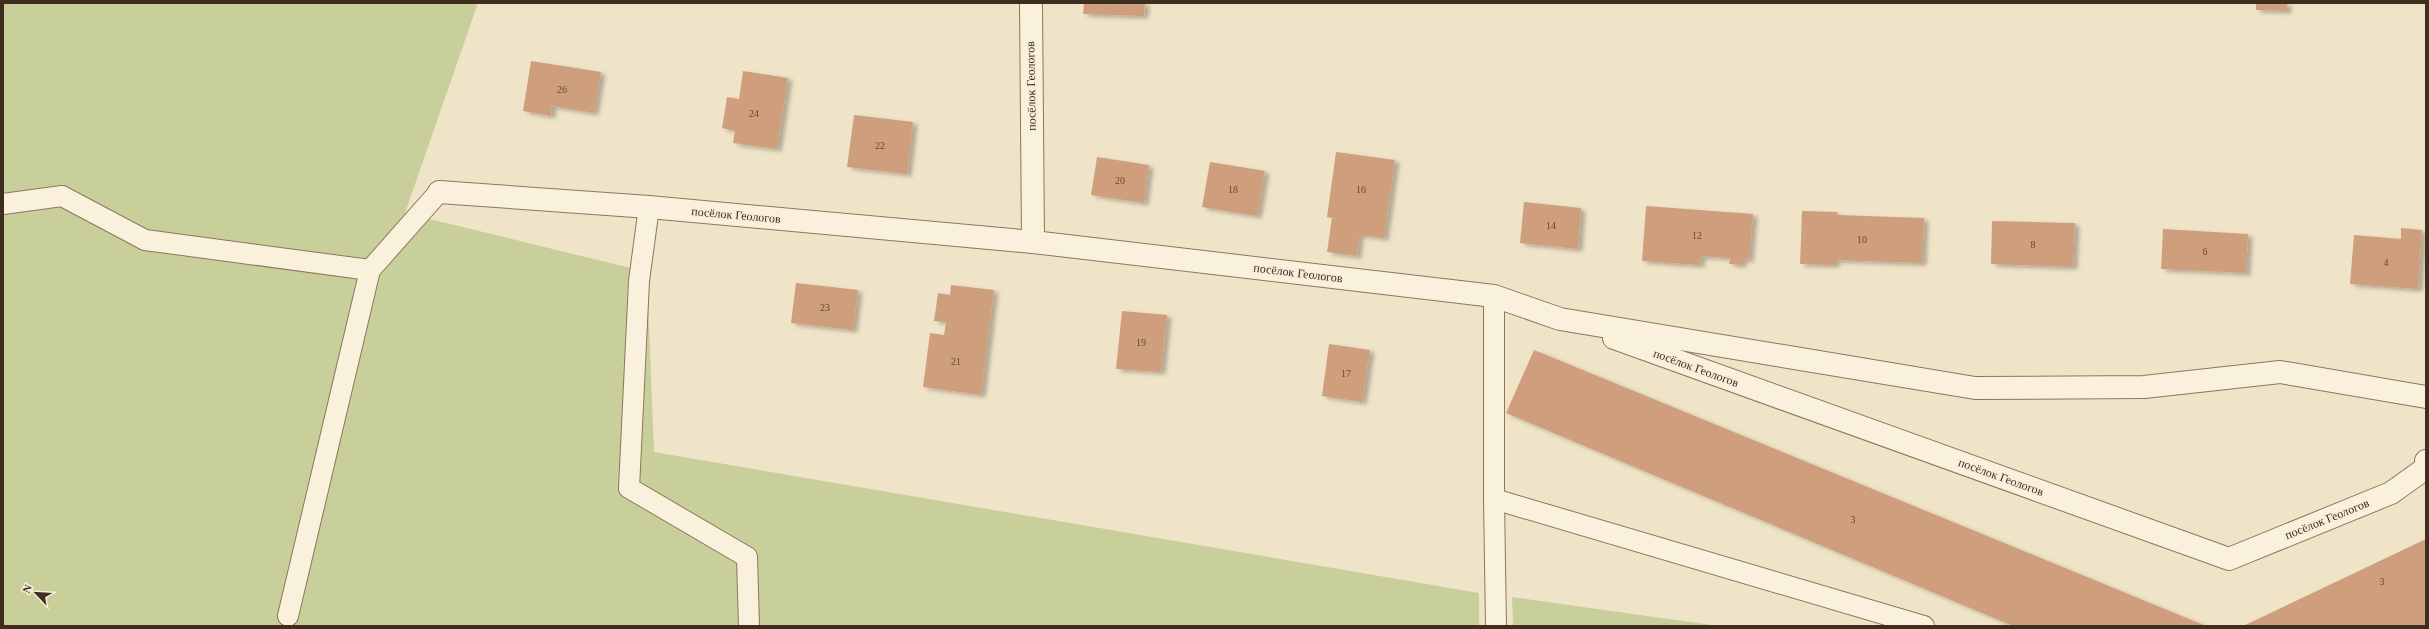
<svg xmlns="http://www.w3.org/2000/svg" width="2429" height="629" font-family="'Times New Roman',serif">
  <style>
    .green { fill: #c9cf9b }
    .building { fill: #cf9f7d; filter: url(#shadow) }
    .lines { fill: none; stroke-linecap: round; stroke-linejoin: round }
    .lane-casing { stroke: #8d765c; stroke-width: 22 }
    .street-casing { stroke: #8d765c; stroke-width: 24 }
    .lane { stroke: #faf1dc; stroke-width: 20 }
    .street { stroke: #faf1dc; stroke-width: 22 }
    .labels { text-anchor: middle; dominant-baseline: central; stroke-width: 3.5; stroke-linejoin: round; paint-order: stroke }
    .number-label { font-size: 10px; fill: #624a37 }
    .street-label { font-size: 12px; fill: #3d2e20; stroke: #f7eed8 }
  </style>
  <defs>
    <filter id="shadow"><feDropShadow dx="4.5" dy="2.5" stdDeviation="2" flood-color="#0004"/></filter>
  </defs>
  <rect width="100%" height="100%" fill="#f0e4c8"/>
  <g class="green">
    <path d="M3 3H478L405 213 647 272 654 452 1479 593V626H3Z"/>
    <path d="M1512 597 1719 626H1513Z"/>
  </g>
  <g class="building">
    <path d="M1084 3H1145L1144 16 1083 14Z"/>
    <path d="M2256 3H2287V11L2256 10Z"/>
    <path d="M531 61 601 72 594 113 552 106 551 116 523 111Z"/>
    <path d="M743 71 788 78 777 149 733 143 735 131 722 128 727 97 739 99Z"/>
    <path d="M854 115 913 122 907 174 847 167Z"/>
    <path d="M1336 152 1395 160 1384 238 1359 235 1357 256 1327 252 1332 218 1327 217Z"/>
    <path d="M1097 157 1149 165 1144 203 1091 195Z"/>
    <path d="M1210 162 1265 171 1257 216 1202 207Z"/>
    <path d="M1524 202 1581 208 1578 249 1520 243Z"/>
    <path d="M1646 206 1753 214 1749 260 1742 259V265L1729 264 1730 258 1701 256 1700 265 1642 261Z"/>
    <path d="M1802 211 1837 212V215L1924 218 1922 263 1835 260V265L1800 264Z"/>
    <path d="M1992 221 2075 223 2073 267 1991 264Z"/>
    <path d="M2401 228 2422 230 2418 289 2350 284 2354 235 2401 239Z"/>
    <path d="M2163 229 2248 234 2246 273 2161 269Z"/>
    <path d="M796 283 858 290 853 330 791 323Z"/>
    <path d="M951 285 994 290 981 395 923 387 930 333 944 335 946 322 934 321 938 293 950 295Z"/>
    <path d="M1122 311 1167 315 1161 372 1116 369Z"/>
    <path d="M1329 344 1370 350 1362 402 1322 396Z"/>
    <path d="M1534 350 2206 626H2013L1506 413Z"/>
    <path d="M2426 539V623L2419 626H2243Z"/>
  </g>
  <g class="lines">
    <g class="lane-casing">
      <g id="lane">
        <path d="M3 204 62 196 145 240 370 270 439 192"/>
        <path d="M649 207 639 281 629 488 747 557 749 626"/>
        <path d="M1494 296V499L1496 626"/>
        <path d="M1494 499 1924 626"/>
        <path d="M288 616 370 270"/>
      </g>
    </g>
    <g class="street-casing">
      <g id="street">
        <path d="M1031 3 1033 242"/>
        <path d="M439 192 649 207 1033 242 1494 296 1560 319 1975 388 2144 387 2280 372 2426 397"/>
        <path d="M1614 338 2229 559 2391 493 2426 468V461"/>
      </g>
    </g>
    <use href="#lane" class="lane"/>
    <use href="#street" class="street"/>
  </g>
  <g class="labels">
    <g class="number-label">
      <text x="562" y="89">26</text>
      <text x="754" y="113">24</text>
      <text x="880" y="145">22</text>
      <text x="1120" y="180">20</text>
      <text x="1233" y="189">18</text>
      <text x="1361" y="189">16</text>
      <text x="1551" y="225">14</text>
      <text x="1697" y="235">12</text>
      <text x="1862" y="239">10</text>
      <text x="2033" y="244">8</text>
      <text x="2205" y="251">6</text>
      <text x="2386" y="262">4</text>
      <text x="825" y="307">23</text>
      <text x="1141" y="342">19</text>
      <text x="956" y="361">21</text>
      <text x="1346" y="373">17</text>
      <text x="1853" y="519">3</text>
      <text x="2382" y="581">3</text>
    </g>
    <g class="street-label">
      <text transform="translate(1031 86) rotate(-91)">посёлок Геологов</text>
      <text transform="translate(736 215) rotate(5)">посёлок Геологов</text>
      <text transform="translate(1298 273) rotate(7)">посёлок Геологов</text>
      <text transform="translate(1696 368) rotate(20)">посёлок Геологов</text>
      <text transform="translate(2001 477) rotate(20)">посёлок Геологов</text>
      <text transform="translate(2327 519) rotate(-22)">посёлок Геологов</text>
    </g>
  </g>
  <rect width="2429" height="629" fill="none" stroke="#3d2e20" stroke-width="8"/>
  <g transform="translate(36 593) rotate(295)" stroke="#f7eed8" stroke-width="3" paint-order="stroke">
  <path d="M0-3L7 15L0 10L-7 15Z" fill="#3d2e20"/>
  <text y="-6" font-size="11" font-weight="bold" text-anchor="middle" fill="#3d2e20">N</text>
  </g>
</svg>
